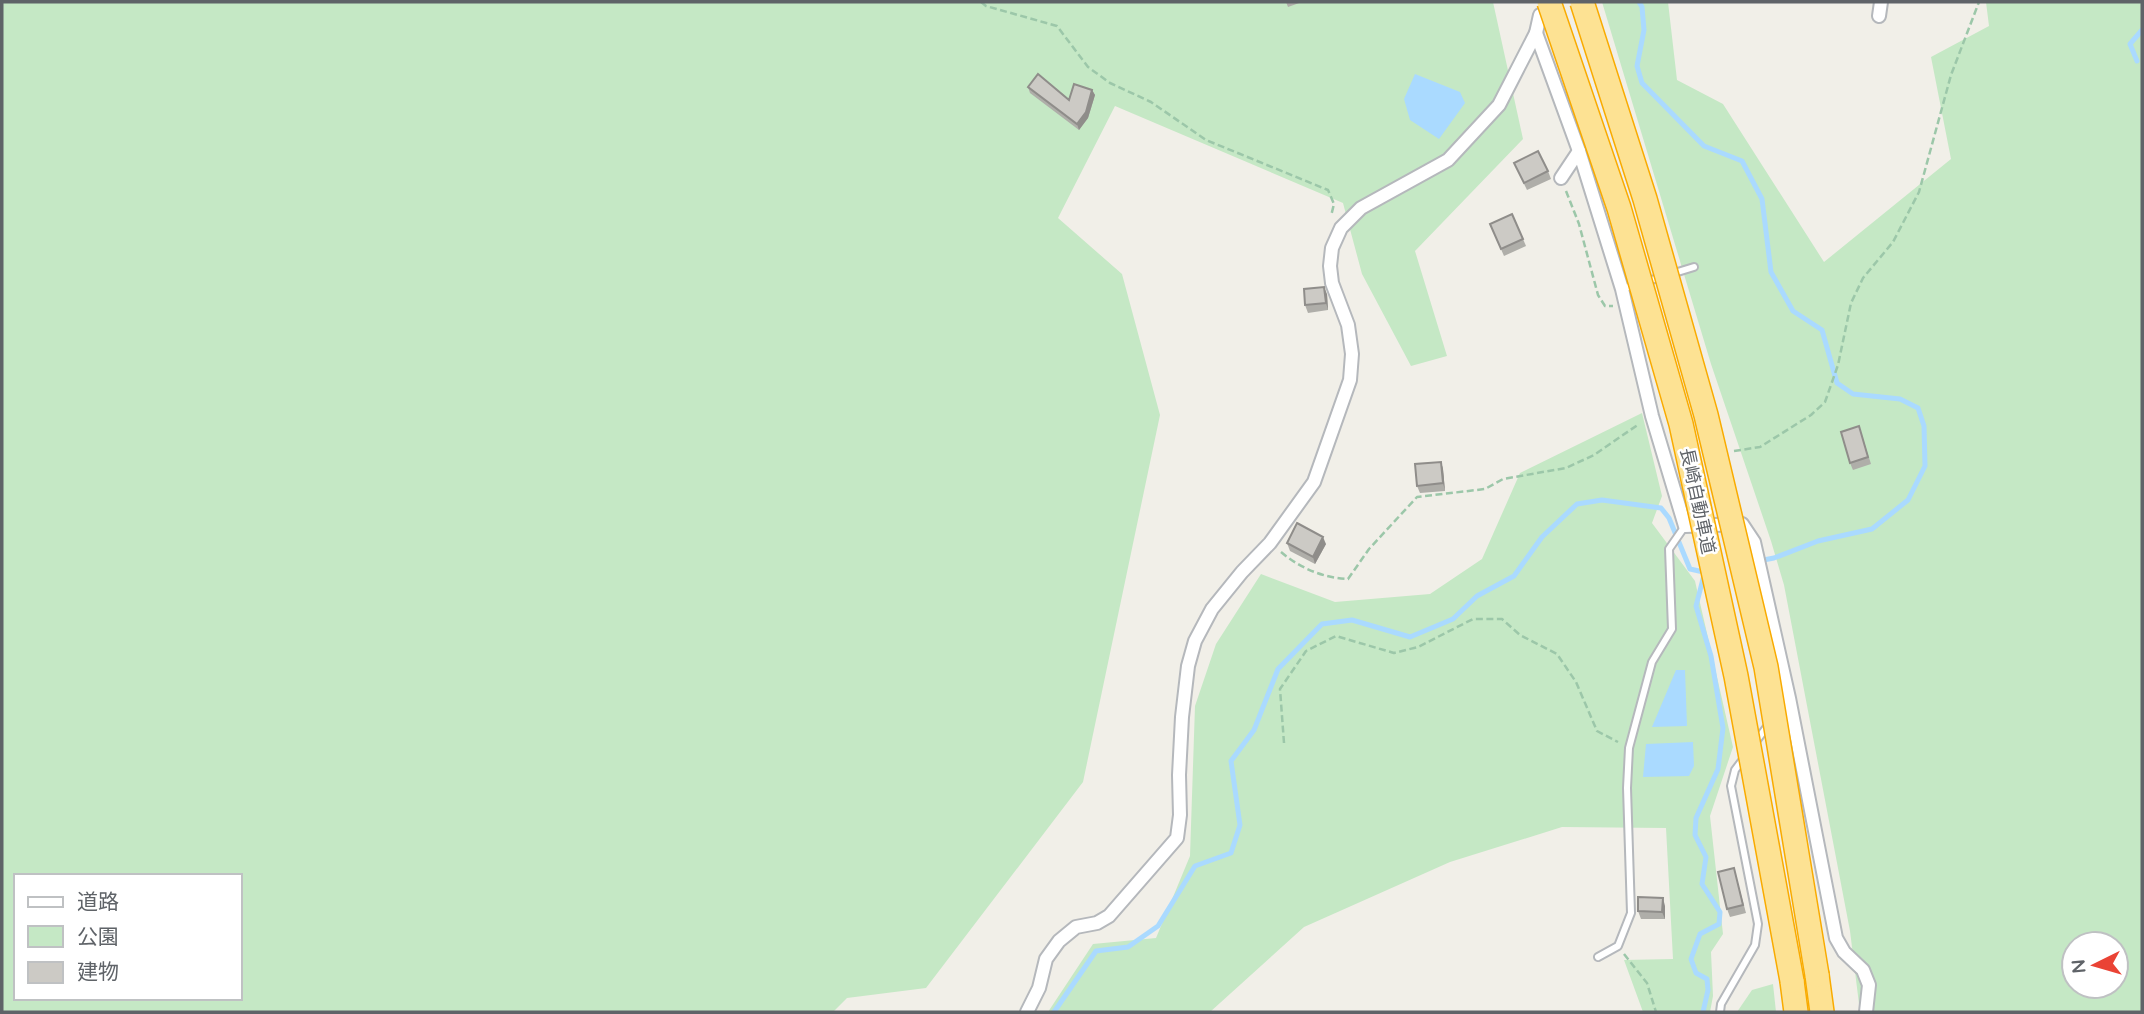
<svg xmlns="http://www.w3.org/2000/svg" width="2144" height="1014" font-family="Quicksand,'Noto Sans JP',sans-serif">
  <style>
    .green { fill: #c5e8c5; fill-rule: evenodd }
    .water { fill: #aadaff }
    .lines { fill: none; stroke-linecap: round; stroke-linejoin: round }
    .stream { stroke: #aadaff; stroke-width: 5 }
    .lane-casing { stroke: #b5b8bc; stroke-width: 10 }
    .street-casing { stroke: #b5b8bc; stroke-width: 16 }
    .highway-casing { stroke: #f9ab00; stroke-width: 26 }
    .path { stroke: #9cc7a9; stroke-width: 2.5; stroke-dasharray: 7 3.5; stroke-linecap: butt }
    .lane { stroke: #fff; stroke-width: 6 }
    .street { stroke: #fff; stroke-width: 12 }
    .highway { stroke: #fde293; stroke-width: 23 }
    .highway-bridge-casing { stroke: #f9ab00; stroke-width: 26; stroke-linecap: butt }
    .highway-bridge { stroke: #fde293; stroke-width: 23 }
    .wall { fill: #afaea9 }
    .shaded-wall { fill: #8f8d8a }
    .building { fill: #cccac5; stroke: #8f8d8a; stroke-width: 2 }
    .labels { text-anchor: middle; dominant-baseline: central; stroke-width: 5; stroke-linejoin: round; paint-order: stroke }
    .street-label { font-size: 18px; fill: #5f6368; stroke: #fff }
  </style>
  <rect width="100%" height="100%" fill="#f1efe8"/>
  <g class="green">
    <path d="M2 2H1493L1523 139 1415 251 1447 356 1411 366 1362 274 1343 203 1115 106 1058 218 1122 274 1160 415 1083 782 926 988 847 998 833 1012H2ZM16 876H240V998H16Z"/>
    <path d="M1602 2H1668L1677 80 1723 104 1824 262 1951 159 1931 57 1989 26 1986 2H2142V1012H1860L1850 931 1784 585 1771 541 1711 364ZM2074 944H2116V986H2074Z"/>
    <path d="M1642 413 1662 496 1652 523 1695 581 1733 747 1710 816 1723 934 1711 952 1713 996 1710 1012H1643L1624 960 1673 959 1666 828 1562 827 1450 862 1304 927 1210 1012H1048L1093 944 1156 938 1190 856 1195 706 1216 644 1261 574 1335 602 1430 594 1482 559 1520 473Z"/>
    <path d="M1773 984 1776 1012H1737L1752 990Z"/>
  </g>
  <g class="water">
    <path d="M1415 74 1460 92 1465 103 1439 139 1410 120 1404 99Z"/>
    <path d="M1676 670H1685L1687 726 1652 727Z"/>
    <path d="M1693 742 1694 766 1689 776 1643 777 1646 744Z"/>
  </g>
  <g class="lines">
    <g class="stream">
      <path d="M1639 2 1642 7 1644 30 1637 66 1642 83 1704 146 1742 161 1762 199 1771 272 1793 311 1822 330 1837 383 1853 394 1900 399 1918 408 1924 426 1925 466 1908 500 1872 529 1818 541 1774 558 1758 561"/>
      <path d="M2137 61 2130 44 2142 30"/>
      <path d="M1054 1012 1096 951 1128 947 1158 926 1195 866 1231 853 1240 825 1231 761 1254 730 1278 669 1322 624 1352 620 1410 637 1453 619 1477 596 1514 576 1542 537 1577 504 1602 500 1661 508 1669 518 1690 569 1708 573"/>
      <path d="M1703 1012 1708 990 1707 979 1696 973 1691 959 1700 934 1719 924 1720 912 1702 884 1706 857 1695 835 1696 818 1718 769 1723 728 1711 656 1696 606 1704 575"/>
    </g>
    <g class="lane-casing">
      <g id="lane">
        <path d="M1622 289 1694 267"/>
        <path d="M1754 744 1769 724"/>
        <path d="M1598 957 1618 946 1631 913 1627 788 1629 748 1652 662 1672 629 1669 549 1685 526"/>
        <path d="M1720 1012 1721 1004 1755 945 1758 924 1731 786 1735 770 1744 758"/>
      </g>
    </g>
    <g class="street-casing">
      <g id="street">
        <path d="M1879 16 1881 2"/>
        <path d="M1536 33 1579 151 1622 289 1652 416 1685 526 1742 524 1754 542 1789 698 1836 938 1844 952 1863 970 1869 985 1866 1012"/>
        <path d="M1561 178 1579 151"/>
        <path d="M1027 1012 1039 988 1046 959 1059 941 1076 927 1097 923 1109 916 1177 838 1180 815 1179 775 1182 717 1188 666 1195 641 1212 609 1242 572 1270 543 1314 482 1350 380 1352 354 1348 325 1332 283 1330 266 1332 248 1341 228 1361 208 1448 160 1499 105 1536 33 1540 15"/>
      </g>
    </g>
    <g class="highway-casing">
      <g id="highway">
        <path d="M1817 975 1822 1012"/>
        <path d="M1792 981 1796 1012"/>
      </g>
    </g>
    <g class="path">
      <path d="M981 2 986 6 1057 26 1088 67 1110 83 1151 102 1206 140 1328 190 1334 204 1331 216"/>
      <path d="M1566 191 1579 224 1598 295 1605 306H1613"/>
      <path d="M1734 451 1760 447 1811 415 1825 402 1838 365 1851 303 1863 278 1893 242 1919 192 1951 75 1979 2"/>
      <path d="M1281 552C1300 568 1323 578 1348 579L1369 549 1417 497 1485 489 1503 479 1566 468 1594 455 1639 424"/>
      <path d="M1284 743 1280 689 1306 651 1336 636 1394 653 1418 647 1473 619H1502L1520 635 1557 654 1576 682 1597 731 1618 742"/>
      <path d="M1624 954 1647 983 1656 1012"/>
    </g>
    <use href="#lane" class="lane"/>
    <use href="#street" class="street"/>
    <use href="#highway" class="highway"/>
    <g class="highway-bridge-casing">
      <g id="highway-bridge">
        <path d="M1549 2 1619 208 1681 424 1736 676 1792 981"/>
        <path d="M1582 2 1645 199 1706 415 1766 667 1817 975"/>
      </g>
    </g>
    <use href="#highway-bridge" class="highway-bridge"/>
  </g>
  <g class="wall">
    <path d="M1286 2H1302L1288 7Z"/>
    <path d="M1028 87 1069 100 1092 90 1095 95 1088 118 1079 130 1030 93Z"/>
    <path d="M1514 163 1548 171 1551 179 1527 190Z"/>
    <path d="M1490 224 1523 239 1526 246 1504 256Z"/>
    <path d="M1327 294 1328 310 1308 313 1305 305Z"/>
    <path d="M1859 426 1871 464 1853 470 1850 463Z"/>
    <path d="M1441 462 1443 469 1445 491 1420 493 1417 486Z"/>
    <path d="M1287 543 1326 544 1315 564 1290 551Z"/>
    <path d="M1734 868 1746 913 1730 917 1727 909Z"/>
    <path d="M1665 906V919H1641L1638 911Z"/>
  </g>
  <g class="shaded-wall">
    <path d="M1092 90 1095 95 1088 118 1079 130 1077 124Z"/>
    <path d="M1324 287 1327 294 1328 310 1326 303Z"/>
    <path d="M1441 462 1443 469 1445 491 1443 483Z"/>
    <path d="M1323 537 1326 544 1315 564 1313 557Z"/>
    <path d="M1663 898 1665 906V919L1662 912Z"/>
  </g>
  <g class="building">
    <path d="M1038 74 1069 100 1074 84 1092 90 1086 112 1077 124 1028 87Z"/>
    <path d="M1538 151 1548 171 1524 183 1514 163Z"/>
    <path d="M1512 214 1523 239 1501 249 1490 224Z"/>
    <path d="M1324 287 1326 303 1305 305 1304 289Z"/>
    <path d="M1859 426 1868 457 1850 463 1841 432Z"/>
    <path d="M1441 462 1443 483 1417 486 1415 464Z"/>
    <path d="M1297 523 1323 537 1313 557 1287 543Z"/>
    <path d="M1734 868 1743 905 1727 909 1718 872Z"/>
    <path d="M1638 897 1663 898 1662 912 1638 911Z"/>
  </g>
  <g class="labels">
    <g class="street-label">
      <text transform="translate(1698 501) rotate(78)">長崎自動車道</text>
    </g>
  </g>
  <rect width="2144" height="1014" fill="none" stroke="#5f6368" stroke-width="7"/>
  <rect x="14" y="874" width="228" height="126" fill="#ffffff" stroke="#bfc1c3" stroke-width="2"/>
  <rect x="28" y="897" width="35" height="10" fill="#ffffff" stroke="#bfc1c3" stroke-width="2"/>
  <text x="77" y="909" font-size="21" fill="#5f6368">道路</text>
  <rect x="28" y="926" width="35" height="21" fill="#c5e8c5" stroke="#bfc1c3" stroke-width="2"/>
  <text x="77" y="944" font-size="21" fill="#5f6368">公園</text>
  <rect x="28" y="962" width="35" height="21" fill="#cccac5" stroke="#bfc1c3" stroke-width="2"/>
  <text x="77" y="979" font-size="21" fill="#5f6368">建物</text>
  <g transform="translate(2095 965) rotate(265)"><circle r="33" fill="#ffffff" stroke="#bfc1c3" stroke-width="2"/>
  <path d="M0-5L12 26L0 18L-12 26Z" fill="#ea4335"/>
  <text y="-10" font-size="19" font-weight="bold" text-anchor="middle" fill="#5f6368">N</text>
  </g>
</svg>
